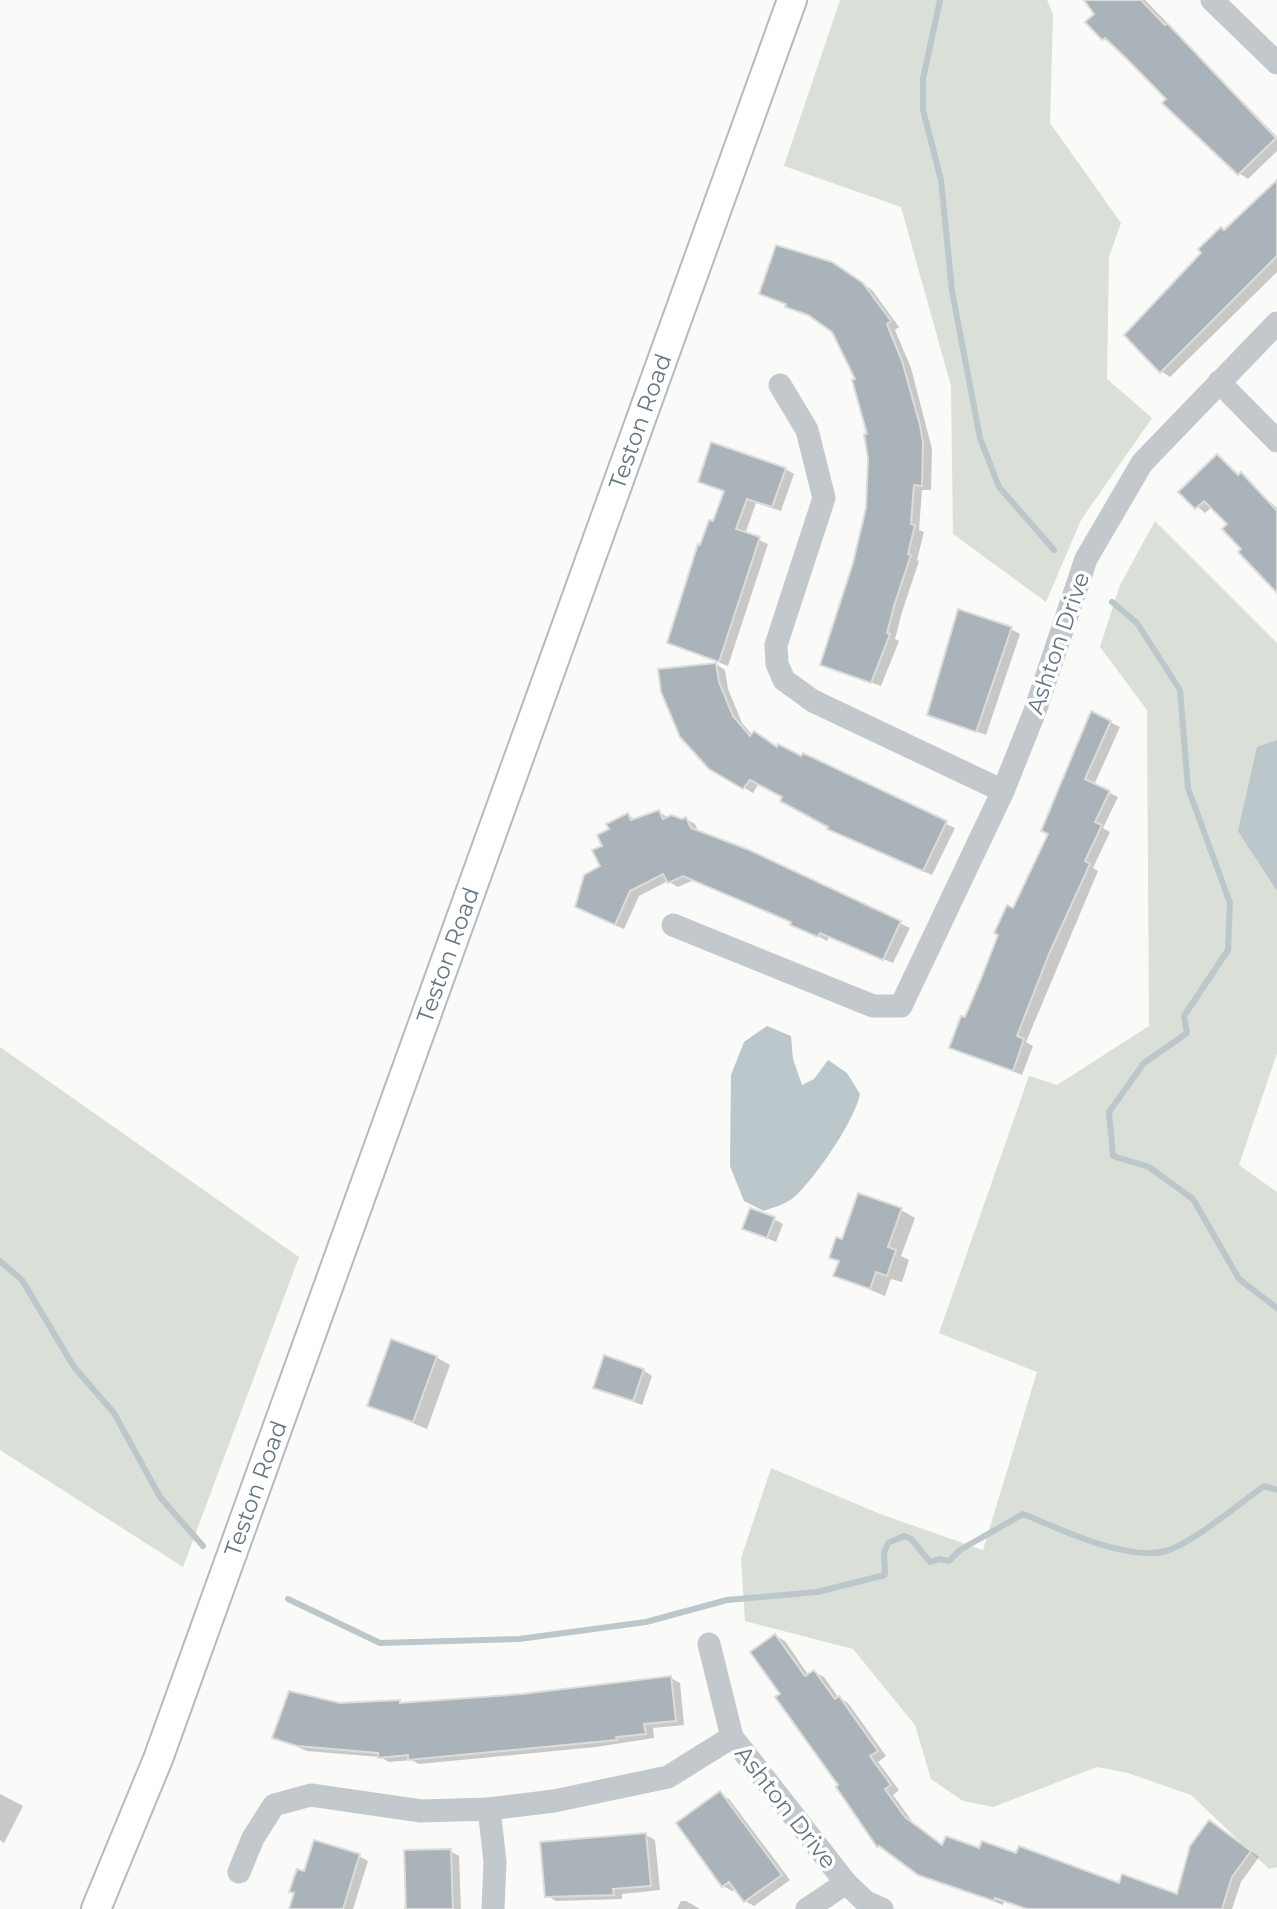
<svg xmlns="http://www.w3.org/2000/svg" width="1277" height="1909" font-family="Montserrat,sans-serif">
  <style>
    .green { fill: #dadfd7 }
    .water { fill: #bbc7cb }
    .shadow { fill: #0003 }
    .lines { fill: none; stroke-linecap: round; stroke-linejoin: round }
    .stream { stroke: #bbc7cb; stroke-width: 6 }
    .building { fill: #aab3b9; stroke: #dcdcda; stroke-width: 2 }
    .major-casing { stroke: #b5babe; stroke-width: 32 }
    .minor { stroke: #c3c8cc; stroke-width: 23 }
    .major { stroke: #fff; stroke-width: 28 }
    .labels { text-anchor: middle; dominant-baseline: central; stroke-width: 7; stroke-linejoin: round; paint-order: stroke }
    .street-label { font-size: 23px; fill: #657683; stroke: #fff }
  </style>
  <rect width="100%" height="100%" fill="#fafaf8"/>
  <g class="green">
    <path d="M840 0H1047L1053 14 1050 123 1121 223 1109 257 1107 379 1152 418 1081 520 1046 602 953 534 951 386 901 207 784 166Z"/>
    <path d="M1155 521 1277 643V1053L1239 1165 1277 1192V1867L1269 1869 1191 1795 1128 1773 1097 1767 993 1807 963 1801 931 1779 915 1725 853 1649 745 1621 741 1558 771 1468 880 1514 983 1550 1037 1372 939 1333 1029 1076 1057 1085 1149 1026 1147 710 1100 647 1120 585Z"/>
    <path d="M0 1047 299 1257 183 1567 0 1450Z"/>
  </g>
  <g class="water">
    <path d="M1277 740V891L1238 831 1257 747Z"/>
    <path d="M767 1026 791 1036 793 1059 802 1085 814 1079 828 1060 847 1073 860 1094C855 1120 815 1179 794 1197 787 1204 774 1207 764 1211L744 1201 730 1166 731 1075 744 1042Z"/>
  </g>
  <g class="shadow">
    <path d="M1087 0H1145L1277 137V151L1248 179 1239 173 1112 44 1103 39 1097 14Z"/>
    <path d="M1277 182V272L1170 377 1161 371Z"/>
    <path d="M841 269 872 290 899 327 895 330 911 368 932 449 931 490H922L919 530 924 532 917 560 919 561 902 612 895 639 899 641 881 686 822 664 855 563 868 508 870 435 858 380 833 331 816 319 761 294Z"/>
    <path d="M1218 456 1277 508V589L1224 530 1229 524 1212 507 1205 513 1181 492Z"/>
    <path d="M785 469 794 474 781 511 756 503 745 534 768 544 728 666 669 643 701 547 725 492 700 482Z"/>
    <path d="M1011 629 1020 634 986 735 930 714Z"/>
    <path d="M716 664 725 670 728 689 742 723 753 736 955 828 932 875 838 834 784 797 759 783 753 793 710 767Z"/>
    <path d="M1091 713 1120 727 1094 785 1118 797 1103 828 1110 832 1093 868 1098 871 1026 1042 1033 1046 1022 1075 952 1047 1050 833Z"/>
    <path d="M659 812 669 818 686 819 695 824 699 833 748 852 910 928 893 963 829 937 827 941 793 922 694 880 678 887 668 881 639 896 624 929 586 912 611 830 628 815 636 820Z"/>
    <path d="M901 1210 915 1218 901 1256 909 1260 902 1282 891 1279 885 1296 835 1275 840 1262 831 1257 843 1241Z"/>
    <path d="M774 1219 783 1224 776 1242 744 1228Z"/>
    <path d="M436 1357 450 1365 427 1429 369 1405Z"/>
    <path d="M643 1370 652 1376 642 1405 595 1387Z"/>
    <path d="M776 1636 785 1641 809 1676 814 1672 824 1677 838 1697 848 1703 886 1756 878 1762 899 1790 893 1795 914 1824 944 1847 980 1850 1120 1885 1178 1896 1218 1827 1259 1857 1241 1882 1232 1909H1026L1004 1901 1003 1905 919 1873 878 1846 782 1695Z"/>
    <path d="M671 1678 680 1683 684 1725 653 1728 654 1738 596 1747 419 1764 411 1760 389 1762 380 1757 307 1751 275 1737 400 1702 403 1704 523 1696Z"/>
    <path d="M0 1794 23 1806 4 1843 0 1840Z"/>
    <path d="M720 1794 729 1799 790 1880 754 1906 745 1901 736 1889 732 1891 723 1886Z"/>
    <path d="M646 1835 655 1840 660 1890 622 1894V1899L556 1901 547 1896Z"/>
    <path d="M450 1851 459 1856 461 1909H404L412 1883Z"/>
    <path d="M359 1856 368 1861 353 1909H291Z"/>
    <path d="M681 1901H686L700 1909H677Z"/>
  </g>
  <g class="lines">
    <g class="stream">
      <path d="M940 0 923 79V110L941 180 952 291 980 438 999 487 1054 550"/>
      <path d="M1112 602 1137 623 1180 690 1188 788 1230 903 1228 950 1184 1016 1187 1033 1144 1063 1109 1112 1113 1156 1149 1167 1193 1199 1239 1279 1277 1308"/>
      <path d="M0 1261 22 1280 74 1367 114 1413 160 1497 203 1546"/>
      <path d="M288 1599 380 1643 519 1639 646 1622 727 1600 817 1592 885 1575 884 1553 888 1543 904 1536 911 1539 930 1562 940 1559 949 1561 960 1550 1023 1514C1060 1529 1127 1562 1166 1551 1191 1544 1242 1502 1264 1486L1277 1490"/>
    </g>
  </g>
  <g class="building">
    <path d="M1084 0H1141L1165 25 1167 23 1276 138 1238 175 1162 103 1166 99 1127 59 1105 38 1102 40 1085 22 1094 14Z"/>
    <path d="M1277 180V256L1160 373 1124 335 1201 253 1198 249 1221 227 1224 230Z"/>
    <path d="M776 245 832 262 863 283 891 321 887 324 902 361 920 425 923 443 922 486 914 485 911 524 915 525 908 554 911 555 894 606 887 633 890 634 871 683 820 665 853 563 866 508 868 459 864 434H867L852 380 855 379 832 332 808 315 785 307 786 304 759 294Z"/>
    <path d="M711 442 786 468 772 507 747 499 736 529 760 537 719 662 667 643 698 544 700 545 709 520 713 521 724 491 698 482Z"/>
    <path d="M1217 454 1238 475 1241 472 1277 511V593L1238 552 1241 549 1222 529 1227 524 1204 501 1195 509 1178 492Z"/>
    <path d="M958 609 1012 627 976 732 927 715Z"/>
    <path d="M716 663 719 682 733 716 750 736 754 731 777 747 778 744 801 756 803 753 947 821 923 871 827 829 828 827 780 801 782 797 750 780 743 789 709 769 680 737 661 692 658 669Z"/>
    <path d="M1091 711 1111 721 1085 779 1110 791 1095 822 1102 825 1085 861 1090 864 1049 954 1017 1036 1024 1039 1013 1071 949 1048 961 1016 965 1017 981 979 998 935 994 933 1007 905 1013 908 1048 834 1041 831Z"/>
    <path d="M659 810 663 819 671 815 682 819 686 817 691 828 749 850 901 921 883 960 820 933 818 937 790 925 791 922 683 876 668 883 663 874 630 891 615 925 575 907 584 875 600 866 592 850 602 846 597 835 609 829 606 824 628 813 631 820Z"/>
    <path d="M858 1193 902 1208 888 1247 896 1250 887 1276 876 1272 870 1289 833 1276 839 1261 829 1258 836 1237 842 1239Z"/>
    <path d="M750 1208 775 1217 767 1238 742 1229Z"/>
    <path d="M391 1339 437 1356 413 1422 367 1406Z"/>
    <path d="M604 1355 644 1369 633 1401 593 1388Z"/>
    <path d="M775 1634 805 1676 814 1670 835 1699 839 1696 878 1751 870 1756 891 1785 885 1789 905 1817 942 1845 946 1836 979 1848 982 1841 1016 1853 1019 1846 1119 1883 1122 1874 1177 1894 1190 1846 1209 1820 1251 1851 1232 1877 1222 1909H1027L995 1898 994 1901 918 1875 879 1846 877 1847 836 1787 838 1785 775 1697 780 1694 750 1652Z"/>
    <path d="M671 1676 676 1721 644 1724 646 1734 616 1737 617 1740 408 1760V1755L378 1758V1753L297 1746 272 1738 289 1691 340 1703 400 1700V1703L522 1694Z"/>
    <path d="M720 1791 782 1875 744 1902 729 1882 722 1887 676 1823Z"/>
    <path d="M646 1833 651 1886 613 1889 614 1895 545 1897 540 1842Z"/>
    <path d="M314 1840 360 1854 343 1909H289L294 1893 289 1892 297 1869 304 1871Z"/>
    <path d="M451 1849 453 1909H406L404 1850Z"/>
  </g>
  <g class="lines">
    <g class="major-casing">
      <g id="major">
        <path id="s1" d="M96 1909 158 1759 792 0"/>
      </g>
    </g>
    <g class="minor">
      <path d="M1212 0 1277 63"/>
      <path d="M1219 382 1277 441"/>
      <path d="M780 385 807 430 824 498 776 645 777 664 784 680 813 701 1003 791"/>
      <path d="M673 925 873 1006H901L1003 791 1035 711 1086 559 1142 463 1277 323"/>
      <path d="M709 1644 732 1737 846 1883 866 1902 882 1909"/>
      <path d="M489 1809 554 1801 668 1777 732 1737"/>
      <path d="M239 1872 253 1838 274 1805 311 1795 421 1811 489 1809 495 1862 493 1909"/>
      <path d="M807 1909 846 1883"/>
    </g>
    <use href="#major" class="major"/>
  </g>
  <g class="labels">
    <g class="street-label">
      <text stroke="none"><textPath href="#s1" startOffset="1584">Teston Road</textPath></text>
      <text transform="translate(1058 643) rotate(-71)">Ashton Drive</text>
      <text stroke="none"><textPath href="#s1" startOffset="1017">Teston Road</textPath></text>
      <text stroke="none"><textPath href="#s1" startOffset="450">Teston Road</textPath></text>
      <text transform="translate(786 1807) rotate(52)">Ashton Drive</text>
    </g>
  </g>
</svg>
